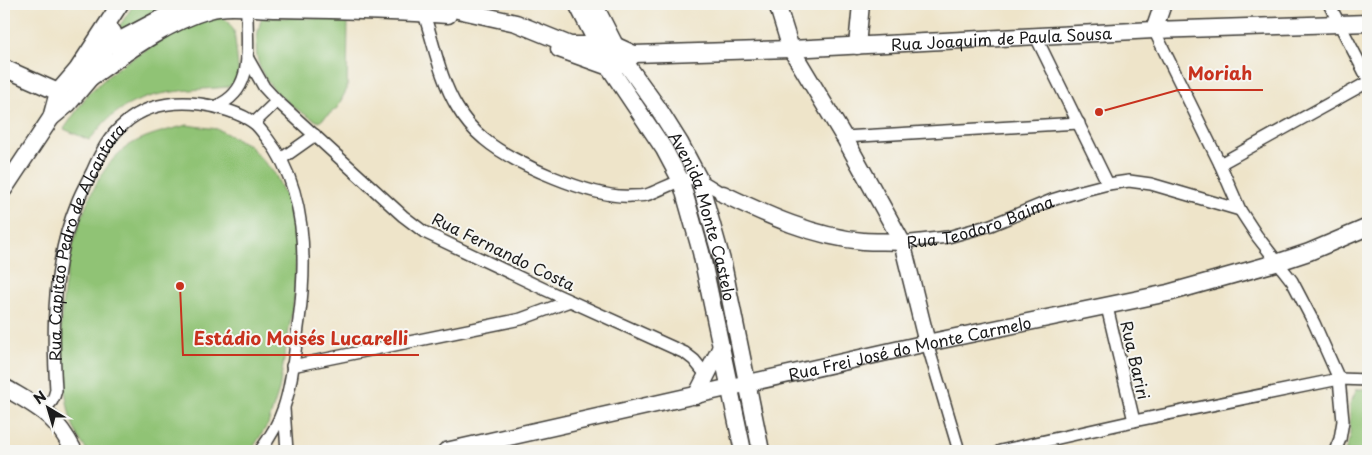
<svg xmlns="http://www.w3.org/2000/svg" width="1372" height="455" font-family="'Playpen Sans',sans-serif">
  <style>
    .green { fill: #90c374; stroke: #567048 }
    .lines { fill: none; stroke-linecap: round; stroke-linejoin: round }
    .street-casing { stroke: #3c3a36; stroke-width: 14 }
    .secondary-casing { stroke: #3c3a36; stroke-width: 19 }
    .street { stroke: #fff; stroke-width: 11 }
    .secondary { stroke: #fff; stroke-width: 16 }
    .labels { text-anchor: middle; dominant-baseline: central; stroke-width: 4; stroke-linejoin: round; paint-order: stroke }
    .street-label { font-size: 16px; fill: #1c1c1c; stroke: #f6f6f2 }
    .leader { fill: none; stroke: #c8321e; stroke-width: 2 }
    .callout-dot { fill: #c8321e; stroke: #f6f6f2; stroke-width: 2 }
    .callout-label { font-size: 18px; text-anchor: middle; font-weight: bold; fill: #c8321e; stroke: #f6f6f2; stroke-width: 4; stroke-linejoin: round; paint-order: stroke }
  </style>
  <rect width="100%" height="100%" fill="#f6f6f2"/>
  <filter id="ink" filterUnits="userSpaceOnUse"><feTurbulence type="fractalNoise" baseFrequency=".02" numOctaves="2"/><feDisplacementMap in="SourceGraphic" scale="10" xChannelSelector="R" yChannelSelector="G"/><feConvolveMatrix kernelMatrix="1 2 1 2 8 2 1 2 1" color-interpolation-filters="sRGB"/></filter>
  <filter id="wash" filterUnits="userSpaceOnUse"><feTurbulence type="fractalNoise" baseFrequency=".0096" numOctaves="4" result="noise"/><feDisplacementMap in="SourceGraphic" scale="20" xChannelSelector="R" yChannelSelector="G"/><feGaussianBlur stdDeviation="1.12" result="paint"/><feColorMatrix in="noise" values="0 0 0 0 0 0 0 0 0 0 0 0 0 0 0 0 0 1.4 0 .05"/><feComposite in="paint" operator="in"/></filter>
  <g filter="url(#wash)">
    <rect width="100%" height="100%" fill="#eee4c9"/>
    <g class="green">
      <path d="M134 4H167L166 9 115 33Z"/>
      <path d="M219 15 229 22 234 31 239 76 236 82 227 87C188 91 146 89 113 115 104 121 97 132 89 140L64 129 88 94 116 69 153 45 200 19Z"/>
      <path d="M262 17 348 19 347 89 337 108 319 122C294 110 261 86 257 56 255 43 258 29 262 17Z"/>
      <path d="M187 125 217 129 249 145 275 174 288 201 296 240 295 293 279 390 268 424 251 451H88C68 429 65 394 63 365 63 353 61 340 61 327 62 277 82 181 124 149 142 135 166 131 187 125Z"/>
      <path d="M1357 389H1368V451H1345L1350 438V404Z"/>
    </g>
  </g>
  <g filter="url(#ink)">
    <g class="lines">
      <g class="street-casing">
        <g id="street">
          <path d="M423 4 424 14C434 44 440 79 457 107 464 119 473 130 484 139 512 163 594 199 631 196 636 196 641 196 646 195 661 191 684 174 700 180 708 184 716 190 723 194"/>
          <path d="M1329 4 1368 79"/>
          <path d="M1154 30 1220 164 1240 210 1257 236 1292 281 1314 323 1339 379 1343 421 1340 439 1335 451"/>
          <path d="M1036 37 1108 184"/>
          <path d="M247 57 264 87 277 101 403 216 424 232 546 290 685 353 694 360 707 376"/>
          <path d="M216 106C257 90 246 44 247 8L251 4"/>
          <path d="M254 123 277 101"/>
          <path d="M844 137 1079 123"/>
          <path d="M281 159 315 135"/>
          <path d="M1220 164 1368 82"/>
          <path id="s1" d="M902 242 948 237 991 225 1052 200 1081 191 1108 184 1129 181 1151 184 1240 210"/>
          <path d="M1107 307 1134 421"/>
          <path d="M927 343 959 451"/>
          <path d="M292 366 521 319 570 301"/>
          <path d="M284 409 287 451"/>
          <path id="s2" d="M43 410C51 404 54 399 56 390 52 328 53 261 77 203 81 192 87 182 92 172 100 154 109 136 124 124 145 105 173 101 200 104 216 106 241 113 254 123 259 127 263 133 267 138 306 187 307 260 299 320 295 347 293 381 284 407 279 422 269 439 260 451"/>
          <path d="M1000 451 1134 421 1339 379 1368 380"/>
        </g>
      </g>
      <g class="secondary-casing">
        <g id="secondary">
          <path id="s3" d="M431 4 516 23 570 45H614L634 54 791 49 1154 30 1368 23"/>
          <path d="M577 4 609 67 664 149 681 181 701 252 743 451"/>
          <path id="s4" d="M594 4 620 55 658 108 680 143 699 179 723 264 761 451"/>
          <path d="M777 4 791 49 844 137 902 242 927 343"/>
          <path d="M1154 30 1163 4"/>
          <path d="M857 46 861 4"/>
          <path d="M559 49 609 67 626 63 634 54"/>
          <path d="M101 50 173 12 193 4"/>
          <path d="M4 68 58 92"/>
          <path d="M90 78C127 52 165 23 209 10 230 4 255 9 277 9 334 10 391 11 448 15"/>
          <path d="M51 118 68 104 90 78 113 32"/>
          <path d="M4 189 51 118 58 92 77 70 120 4"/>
          <path d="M723 194C767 215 814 237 863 241 876 242 889 241 902 242"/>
          <path d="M4 387C39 408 54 413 74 451"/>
          <path d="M696 396 721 347"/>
          <path id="s5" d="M446 451 927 343 1168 293 1279 262 1309 252 1368 227"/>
        </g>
      </g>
      <use href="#street" class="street"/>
      <use href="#secondary" class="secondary"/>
    </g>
  </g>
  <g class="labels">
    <g class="street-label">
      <text stroke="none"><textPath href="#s3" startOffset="579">Rua Joaquim de Paula Sousa</textPath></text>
      <text stroke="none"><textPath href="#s4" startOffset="241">Avenida Monte Castelo</textPath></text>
      <text stroke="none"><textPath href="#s1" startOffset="81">Rua Teodoro Baima</textPath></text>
      <text stroke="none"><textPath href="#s2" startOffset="179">Rua Capitão Pedro de Alcantara</textPath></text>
      <text transform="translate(504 251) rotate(26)">Rua Fernando Costa</text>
      <text stroke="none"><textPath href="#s5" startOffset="475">Rua Frei José do Monte Carmelo</textPath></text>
      <text transform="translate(1136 360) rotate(77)">Rua Bariri</text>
    </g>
  </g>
  <path class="leader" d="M1099 112L1178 90H1263M180 286L183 355H419"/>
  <g class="callout-dot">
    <circle cx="1099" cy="112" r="5"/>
    <circle cx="180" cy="286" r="5"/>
  </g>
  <g class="callout-label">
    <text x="1220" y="80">Moriah</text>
    <text x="301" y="345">Estádio Moisés Lucarelli</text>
  </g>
  <rect width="1372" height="455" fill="none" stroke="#f6f6f2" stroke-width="20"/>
  <g transform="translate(48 408) rotate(322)" stroke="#f6f6f2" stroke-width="4" paint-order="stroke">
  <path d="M0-4L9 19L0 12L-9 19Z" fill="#1c1c1c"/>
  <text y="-8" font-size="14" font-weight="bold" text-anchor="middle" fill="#1c1c1c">N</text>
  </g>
</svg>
